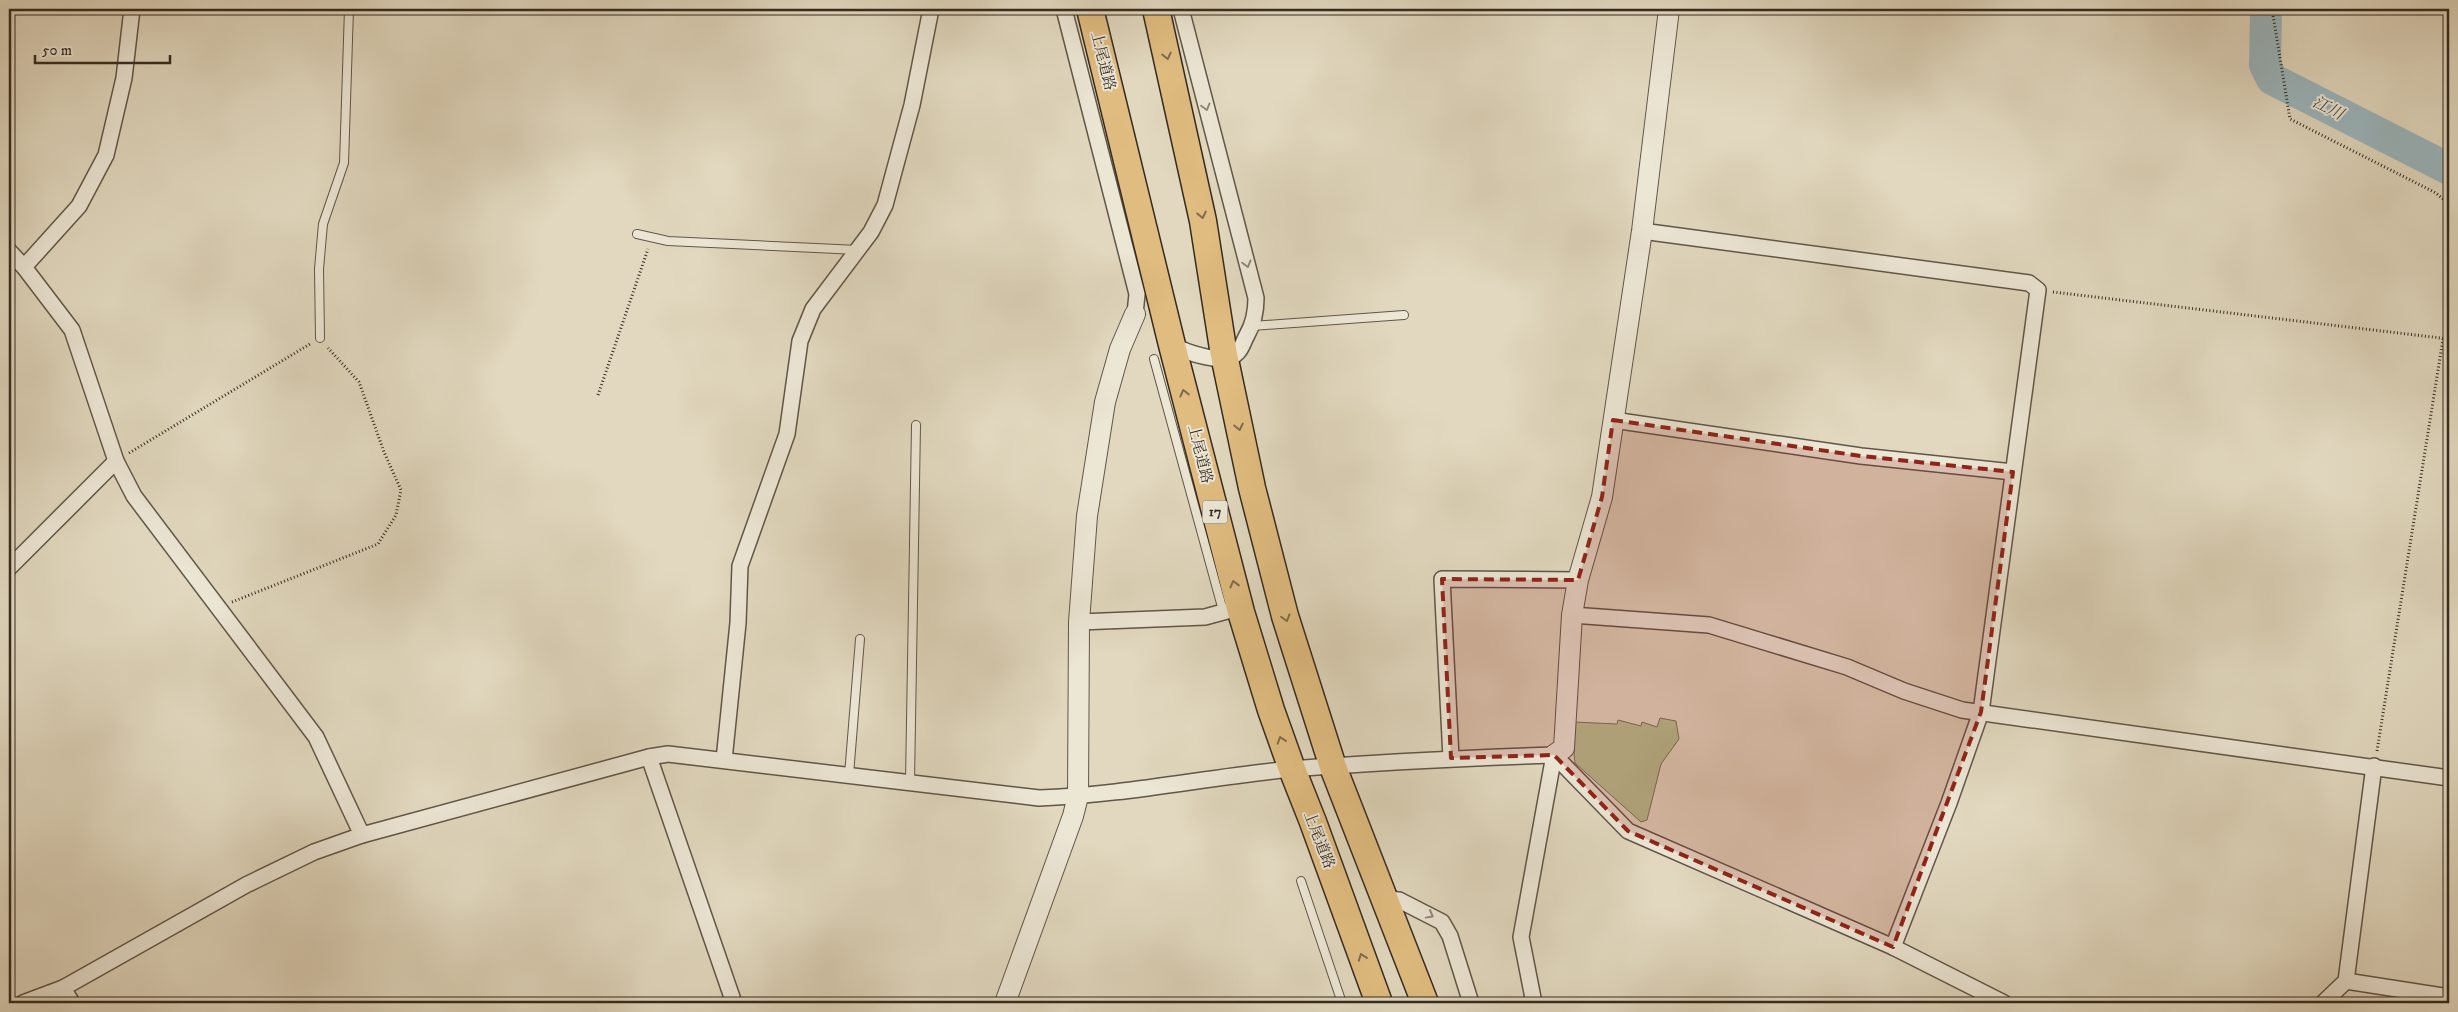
<svg xmlns="http://www.w3.org/2000/svg" width="2458" height="1012" font-family="'IM FELL DW Pica','Noto Serif JP',serif">
  <style>
    .green { fill: #b6be8f; stroke: #767458 }
    .lines { fill: none; stroke-linecap: round; stroke-linejoin: round }
    .river { stroke: #9bb6be; stroke-width: 32 }
    .service-casing { stroke: #615648; stroke-width: 10 }
    .minor-casing { stroke: #615648; stroke-width: 18 }
    .tertiary-casing { stroke: #615648; stroke-width: 22 }
    .trunk-casing { stroke: #362b21; stroke-width: 29 }
    .path { stroke: #362b21; stroke-width: 3; stroke-dasharray: 1 2.5; stroke-linecap: butt }
    .service { stroke: #ece6d5; stroke-width: 8 }
    .minor { stroke: #ece6d5; stroke-width: 15 }
    .tertiary { stroke: #ece6d5; stroke-width: 20 }
    .trunk { stroke: #e0bc80; stroke-width: 26 }
    .oneway { stroke: #826c4c }
    .oneway2 { stroke: #91887b }
    .marked { fill: #8f2418; fill-opacity: 0.2; stroke: #8f2418; stroke-width: 4; stroke-dasharray: 10 6; stroke-linejoin: round }
    .labels { text-anchor: middle; dominant-baseline: central; stroke-width: 4; stroke-linejoin: round; paint-order: stroke }
    .shield { fill: #ece6d5; stroke: #6d6357; stroke-width: 1 }
    .shield-label { font-size: 14px; font-weight: bold; fill: #362b21 }
    .street-label { font-size: 15px; fill: #362b21; stroke: #ece6d5 }
    .water-label { font-size: 16px; font-style: italic; fill: #4f4e48; stroke: #ece6d5 }
  </style>
  <rect width="100%" height="100%" fill="#e1d8bf"/>
  <filter id="stains"><feTurbulence type="fractalNoise" baseFrequency=".004" numOctaves="4"/><feColorMatrix values="0 0 0 0 .2 0 0 0 0 .09 0 0 0 0 .02 0 0 0 .5 -.17"/></filter>
  <radialGradient id="worn" r=".72"><stop offset=".6" stop-color="#630" stop-opacity="0"/><stop offset="1" stop-color="#630" stop-opacity=".3"/></radialGradient>
  <path class="green" d="M1660 718 1676 721 1679 739 1661 764 1647 820 1641 822 1575 763 1574 754 1575 722 1617 724 1618 720 1641 726 1642 722 1657 727Z"/>
  <g class="lines">
    <path class="river" d="M2266 9 2265 65 2272 79 2449 169"/>
    <g class="service-casing">
      <g id="service">
        <path d="M637 234 668 241 858 250"/>
        <path d="M1252 326 1404 315"/>
        <path d="M320 338 319 269 323 224 344 163 349 9"/>
        <path d="M1154 359 1222 607 1227 611"/>
        <path d="M849 775 860 639"/>
        <path d="M910 782 916 425"/>
        <path d="M1301 881 1342 1003"/>
      </g>
    </g>
    <g class="minor-casing">
      <g id="minor">
        <path d="M1064 9 1137 294 1135 314"/>
        <path d="M1642 231 2029 283 2038 290 1981 712 1949 803 1893 947"/>
        <path d="M9 251 24 267 72 330 116 461 134 496 316 737 362 835"/>
        <path d="M24 267 79 206 106 155 124 78 132 9"/>
        <path d="M1172 345C1186 352 1225 367 1238 352 1242 348 1244 340 1247 335 1254 323 1256 312 1256 298L1181 9"/>
        <path d="M1613 420 1861 456 2013 472"/>
        <path d="M9 568 116 461"/>
        <path d="M1572 615 1709 625 1847 667 1904 691 1962 710 2449 778"/>
        <path d="M1079 622 1205 617 1227 611"/>
        <path d="M649 757 734 1003"/>
        <path d="M1451 758 1442 579 1578 580"/>
        <path d="M724 760 738 623 740 566 787 434 800 341 813 309 871 232 885 205 912 105 931 9"/>
        <path d="M1385 899 1399 900 1442 922 1450 936 1471 1003"/>
        <path d="M2346 981 2449 997"/>
        <path d="M63 988 72 1003"/>
        <path d="M23 1003 63 988 246 885 314 852 362 835 649 757 668 754 1039 798C1124 795 1208 777 1292 769 1379 762 1466 758 1554 755L1628 831 1893 947 2004 1003"/>
        <path d="M1534 1003 1521 937 1554 755"/>
        <path d="M2323 1003 2346 981 2374 766"/>
      </g>
    </g>
    <g class="tertiary-casing">
      <g id="tertiary">
        <path d="M1554 755 1564 748 1572 615 1578 580 1602 497 1642 231 1669 9"/>
        <path d="M1005 1003 1073 816 1078 796 1079 622 1087 516 1105 402 1120 349 1135 314"/>
      </g>
    </g>
    <g class="trunk-casing">
      <g id="trunk">
        <path d="M1090 9 1172 345 1241 612 1271 710 1292 769 1313 822 1379 1003"/>
        <path d="M1156 9 1203 221 1224 355 1252 488 1285 616 1333 767 1425 1003"/>
      </g>
    </g>
    <g class="path">
      <path d="M2272 9 2290 119 2436 193 2449 204"/>
      <path d="M2053 292 2449 339"/>
      <path d="M598 395 648 249"/>
      <path d="M129 453 310 344"/>
      <path d="M232 602 378 544 396 515 401 490 384 452 359 382 328 348"/>
      <path d="M2377 751 2443 339"/>
    </g>
    <use href="#service" class="service"/>
    <use href="#minor" class="minor"/>
    <use href="#tertiary" class="tertiary"/>
    <use href="#trunk" class="trunk"/>
  </g>
  <defs><path id="oneway-chevron" d="M-2-3.5L2.5 0L-2 3.5" fill="none" stroke-width="1.6" stroke-linecap="round" stroke-linejoin="round" transform="scale(1.25)"/></defs>
  <g class="oneway">
    <use href="#oneway-chevron" transform="translate(1167 56) rotate(78)"/>
    <use href="#oneway-chevron" transform="translate(1202 215) rotate(78)"/>
    <use href="#oneway-chevron" transform="translate(1184 393) rotate(-104)"/>
    <use href="#oneway-chevron" transform="translate(1239 427) rotate(78)"/>
    <use href="#oneway-chevron" transform="translate(1234 584) rotate(-104)"/>
    <use href="#oneway-chevron" transform="translate(1286 618) rotate(74)"/>
    <use href="#oneway-chevron" transform="translate(1281 740) rotate(-109)"/>
    <use href="#oneway-chevron" transform="translate(1362 957) rotate(-110)"/>
  </g>
  <g class="oneway2">
    <use href="#oneway-chevron" transform="translate(1206 107) rotate(75)"/>
    <use href="#oneway-chevron" transform="translate(1247 264) rotate(75)"/>
    <use href="#oneway-chevron" transform="translate(1430 915) rotate(29)"/>
  </g>
  <path class="marked" d="M1613 420 1861 456 2013 472 1981 712 1893 947 1628 831 1554 755 1451 758 1442 579 1578 580 1602 497Z"/>
  <g class="labels">
    <rect class="shield" x="1202.5" y="500.5" width="25" height="23" rx="4"/>
    <g class="shield-label">
      <text x="1215" y="512">17</text>
    </g>
    <g class="street-label">
      <text transform="translate(1103 61) rotate(76)">上尾道路</text>
      <text transform="translate(1200 454) rotate(76)">上尾道路</text>
      <text transform="translate(1319 840) rotate(69)">上尾道路</text>
    </g>
    <g class="water-label">
      <text transform="translate(2328 108) rotate(27)">江川</text>
    </g>
  </g>
  <rect width="2458" height="1012" fill="none" stroke="#e1d8bf" stroke-width="30"/>
  <rect x="10" y="10" width="2438" height="992" fill="none" stroke="#362b21" stroke-width="2.5"/>
  <rect x="15" y="15" width="2428" height="982" fill="none" stroke="#362b21"/>
  <path d="M35 55v8h135v-8" fill="none" stroke="#362b21" stroke-width="2.5"/>
  <text x="42" y="55" font-size="15" fill="#362b21" stroke="#ece6d5" stroke-width="4" paint-order="stroke">50 m</text>
  <rect width="100%" height="100%" filter="url(#stains)"/>
  <rect width="100%" height="100%" fill="url(#worn)"/>
</svg>
